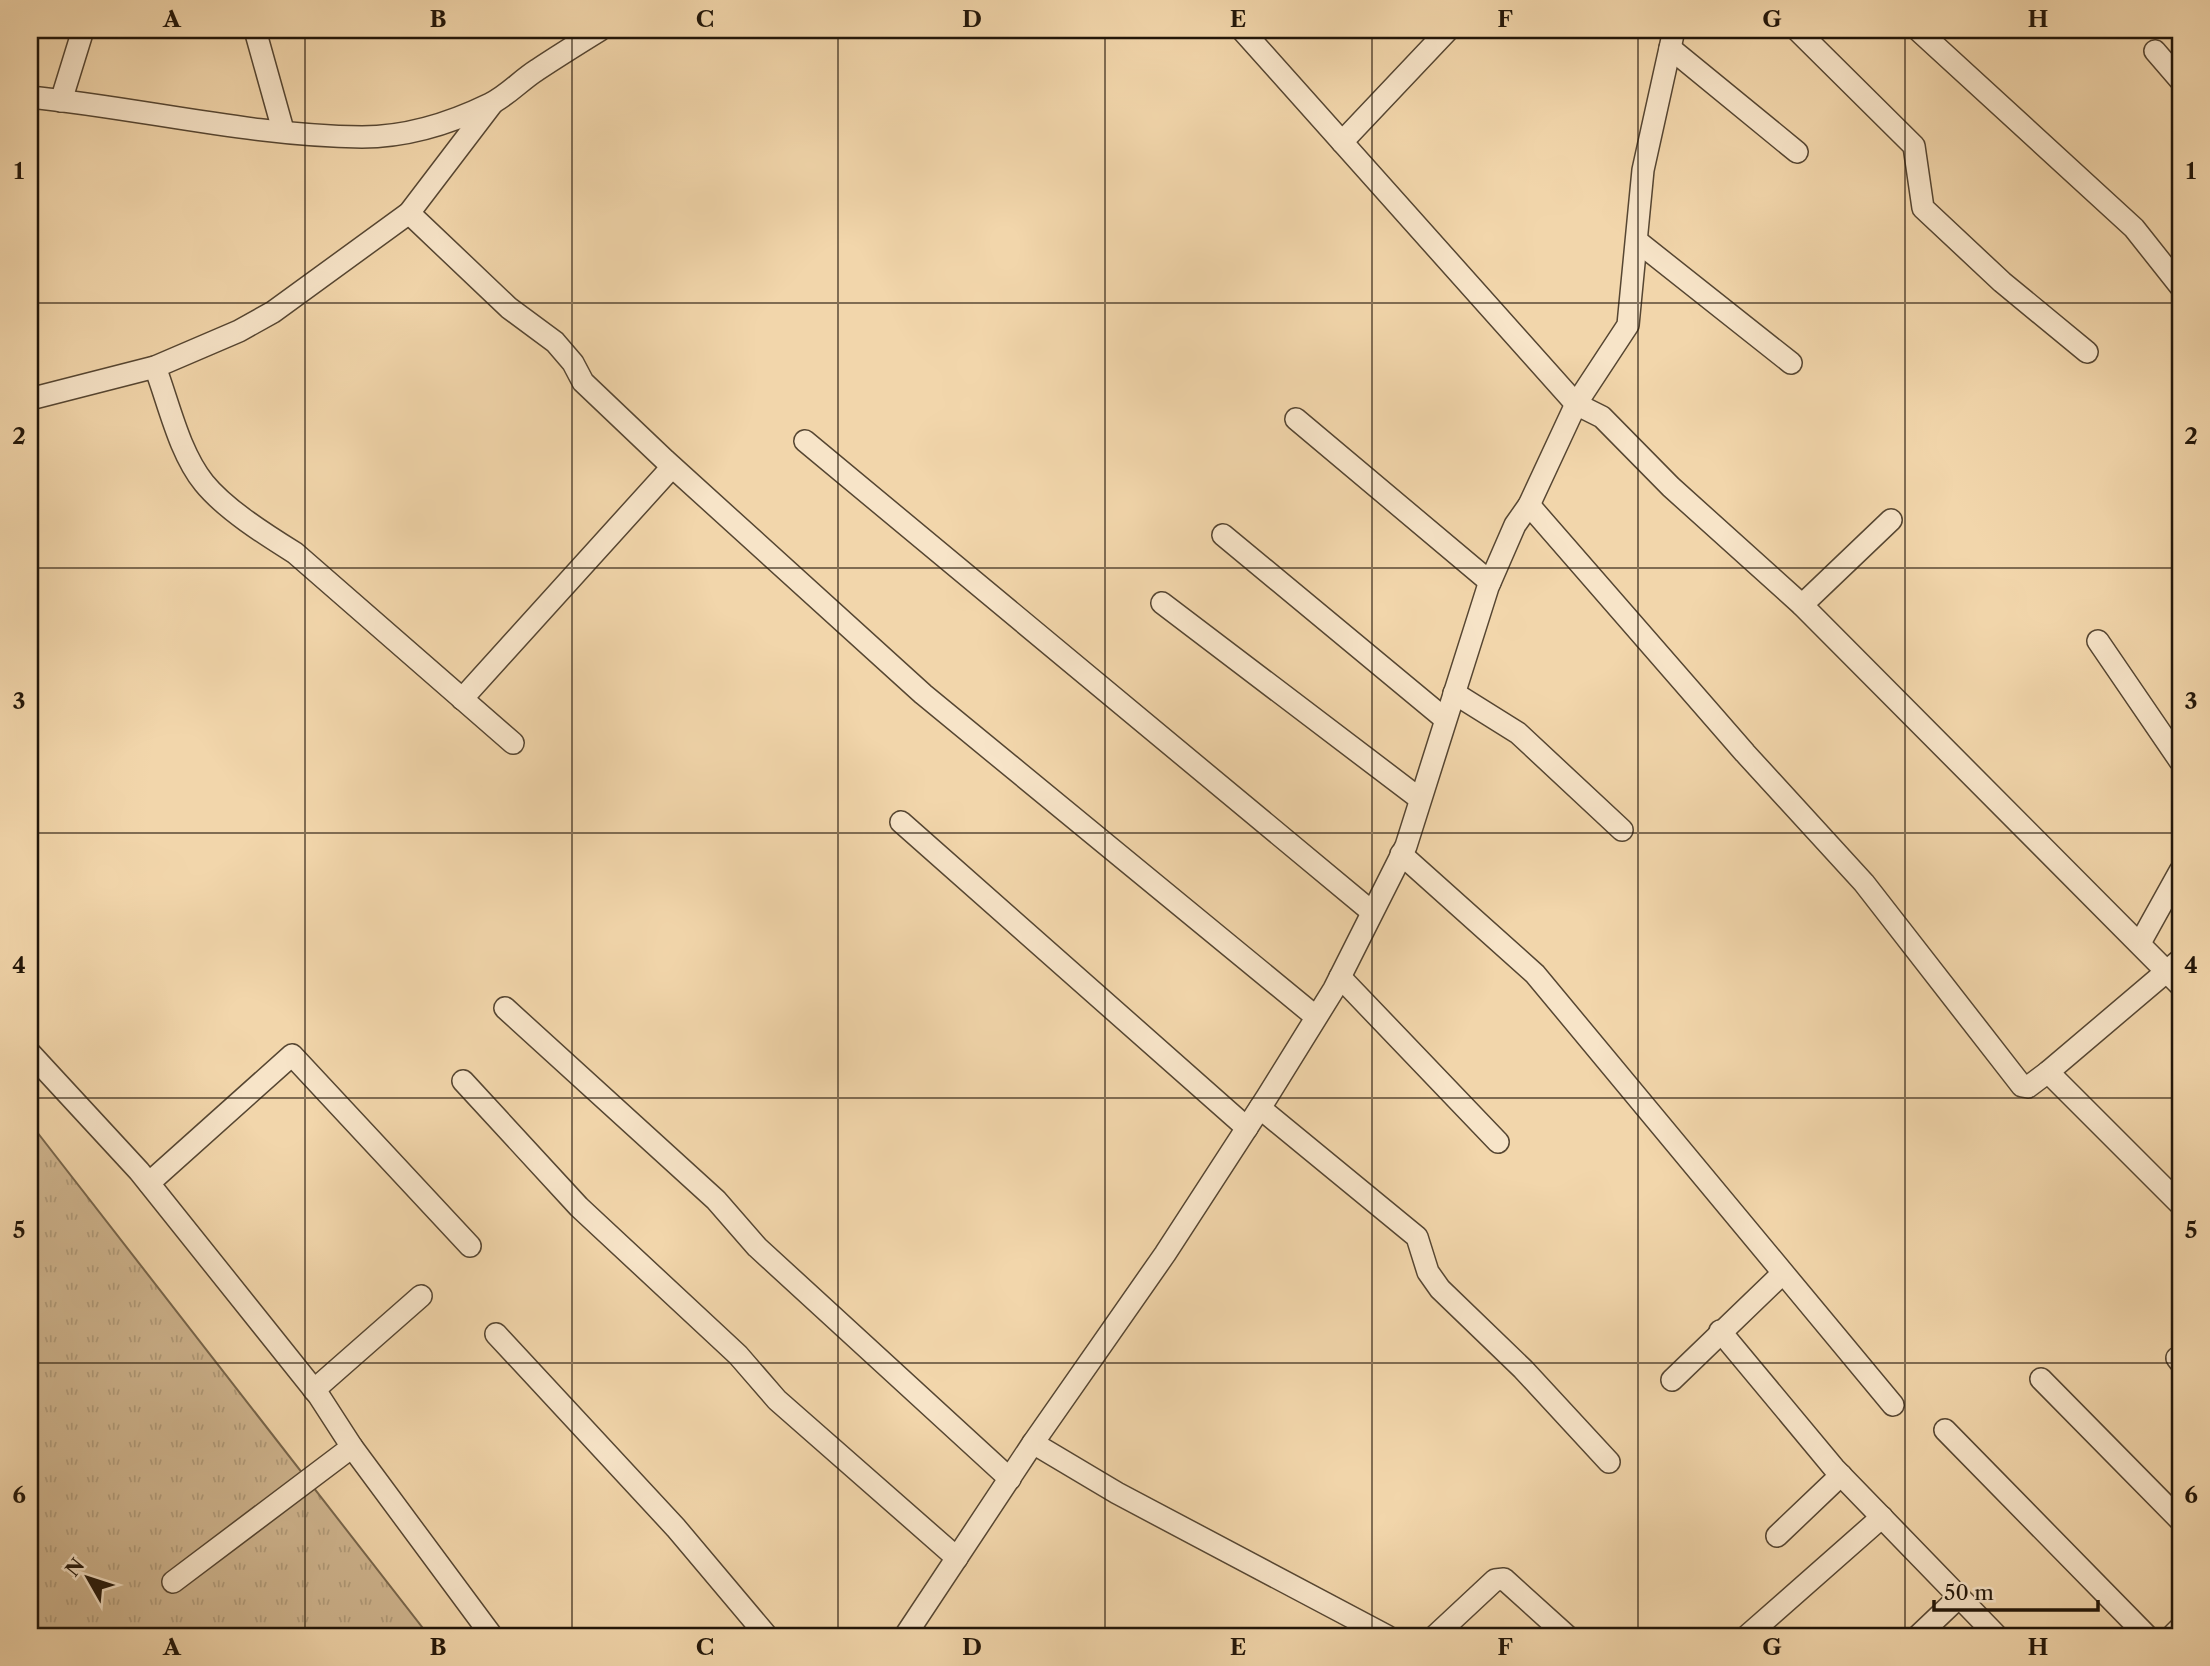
<svg xmlns="http://www.w3.org/2000/svg" width="2210" height="1666" font-family="'Libre Caslon Text',serif">
  <style>
    .grass { fill: url(#grass-tufts); stroke: #78664c; stroke-width: 2 }
    .lines { fill: none; stroke-linecap: round; stroke-linejoin: round }
    .minor-casing { stroke: #564632; stroke-width: 24 }
    .minor { stroke: #f7e4c8; stroke-width: 21 }
    .grid { fill: none; stroke: #221609; stroke-width: 2; stroke-opacity: 0.55 }
    .neatline { fill: none; stroke: #221609; stroke-width: 2.5 }
    .grid-label { font-size: 23px; text-anchor: middle; font-weight: bold; fill: #221609 }
  </style>
  <defs>
    <pattern id="grass-tufts" width="24" height="20" patternUnits="userSpaceOnUse" patternTransform="scale(1.75)"><rect width="24" height="20" fill="#cfb58f"/><path d="M3 7l-1-3M5 7V3M7 7l1-3M15 17l-1-3M17 17v-4M19 17l1-3" fill="none" stroke="#b19b7a"/></pattern>
  </defs>
  <rect width="100%" height="100%" fill="#f2d6ab"/>
  <filter id="stains"><feTurbulence type="fractalNoise" baseFrequency=".00286" numOctaves="4"/><feColorMatrix values="0 0 0 0 .2 0 0 0 0 .09 0 0 0 0 .02 0 0 0 .5 -.17"/></filter>
  <radialGradient id="worn" r=".72"><stop offset=".6" stop-color="#630" stop-opacity="0"/><stop offset="1" stop-color="#630" stop-opacity=".3"/></radialGradient>
  <path class="grass" d="M30 1123 429 1636H30Z"/>
  <g class="lines">
    <g class="minor-casing">
      <g id="minor">
        <path d="M255 30 283 130"/>
        <path d="M1242 30 1576 404 1602 417 1671 487 1802 605 2180 985"/>
        <path d="M1797 30 1914 146 1923 208 2002 282 2087 352"/>
        <path d="M1918 30 2134 228 2180 286"/>
        <path d="M1670 48 1797 152"/>
        <path d="M2155 51 2180 80"/>
        <path d="M30 97C140 108 251 136 362 137 405 137 451 123 490 104 507 96 521 80 537 70 558 56 579 43 600 30"/>
        <path d="M61 101 83 30"/>
        <path d="M1342 142 1448 30"/>
        <path d="M409 213 509 308 555 342 573 363 583 382 665 460 923 694 1315 1016"/>
        <path d="M1637 241 1791 363"/>
        <path d="M155 367C169 404 179 452 204 483 225 509 266 535 295 553L513 743"/>
        <path d="M30 399 155 367 239 331 273 312 409 213 492 104"/>
        <path d="M1296 419 1490 582"/>
        <path d="M805 441 1372 912"/>
        <path d="M1529 505 1745 753 1864 883 2022 1086 2028 1087 2048 1072 2180 960"/>
        <path d="M1223 535 1445 719"/>
        <path d="M1162 603 1420 799"/>
        <path d="M1802 605 1891 520"/>
        <path d="M2098 641 2180 761"/>
        <path d="M1454 693 1518 733 1622 830"/>
        <path d="M462 699 672 467"/>
        <path d="M901 822 1247 1128"/>
        <path d="M1401 854 1535 974 1893 1405"/>
        <path d="M2140 943 2180 871"/>
        <path d="M1340 977 1498 1142"/>
        <path d="M505 1008 716 1200 757 1247 1010 1479"/>
        <path d="M30 1053 139 1171 319 1396 352 1447 492 1636"/>
        <path d="M2048 1072 2180 1204"/>
        <path d="M463 1081 579 1207 738 1355 777 1400 957 1558"/>
        <path d="M1260 1108 1417 1237 1428 1272 1440 1289 1523 1369 1609 1462"/>
        <path d="M149 1183 292 1055 470 1246"/>
        <path d="M1720 1331 1834 1468 1997 1636"/>
        <path d="M496 1334 676 1528 767 1636"/>
        <path d="M2177 1358 2180 1362"/>
        <path d="M2041 1379 2180 1520"/>
        <path d="M1672 1380 1782 1274"/>
        <path d="M314 1390 421 1296"/>
        <path d="M1945 1430 2147 1636"/>
        <path d="M1033 1443 1117 1493 1387 1636"/>
        <path d="M1777 1536 1841 1475"/>
        <path d="M173 1582 352 1447"/>
        <path d="M905 1636 1033 1443 1165 1254 1267 1097 1334 989 1406 846 1488 587 1515 525 1529 505 1576 404 1628 325 1643 170 1674 30"/>
        <path d="M1435 1636 1495 1580 1504 1579 1567 1636"/>
        <path d="M1747 1636 1882 1517"/>
        <path d="M1918 1636 1959 1597"/>
        <path d="M2172 1636 2180 1628"/>
      </g>
    </g>
    <use href="#minor" class="minor"/>
  </g>
  <path class="grid" d="M305 30V1636M572 30V1636M838 30V1636M1105 30V1636M1372 30V1636M1638 30V1636M1905 30V1636M30 303H2180M30 568H2180M30 833H2180M30 1098H2180M30 1363H2180"/>
  <rect width="2210" height="1666" fill="none" stroke="#f2d6ab" stroke-width="77"/>
  <g transform="translate(88 1578) rotate(309)" stroke="#f7e4c8" stroke-width="5" paint-order="stroke">
  <path d="M0-5L12 26L0 18L-12 26Z" fill="#221609"/>
  <text y="-10" font-size="19" font-weight="bold" text-anchor="middle" fill="#221609">N</text>
  </g>
  <path d="M1934 1600v10h164v-10" fill="none" stroke="#221609" stroke-width="3.5"/>
  <text x="1944" y="1600" font-size="21" fill="#221609" stroke="#f7e4c8" stroke-width="5" paint-order="stroke">50 m</text>
  <rect x="38" y="38" width="2134" height="1590" class="neatline"/>
  <g class="grid-label">
    <text x="172" y="27">A</text>
    <text x="438" y="27">B</text>
    <text x="705" y="27">C</text>
    <text x="972" y="27">D</text>
    <text x="1238" y="27">E</text>
    <text x="1505" y="27">F</text>
    <text x="1772" y="27">G</text>
    <text x="2038" y="27">H</text>
    <text x="19" y="179">1</text>
    <text x="2191" y="179">1</text>
    <text x="19" y="444">2</text>
    <text x="2191" y="444">2</text>
    <text x="19" y="709">3</text>
    <text x="2191" y="709">3</text>
    <text x="19" y="973">4</text>
    <text x="2191" y="973">4</text>
    <text x="19" y="1238">5</text>
    <text x="2191" y="1238">5</text>
    <text x="19" y="1503">6</text>
    <text x="2191" y="1503">6</text>
    <text x="172" y="1655">A</text>
    <text x="438" y="1655">B</text>
    <text x="705" y="1655">C</text>
    <text x="972" y="1655">D</text>
    <text x="1238" y="1655">E</text>
    <text x="1505" y="1655">F</text>
    <text x="1772" y="1655">G</text>
    <text x="2038" y="1655">H</text>
  </g>
  <rect width="100%" height="100%" filter="url(#stains)"/>
  <rect width="100%" height="100%" fill="url(#worn)"/>
</svg>
